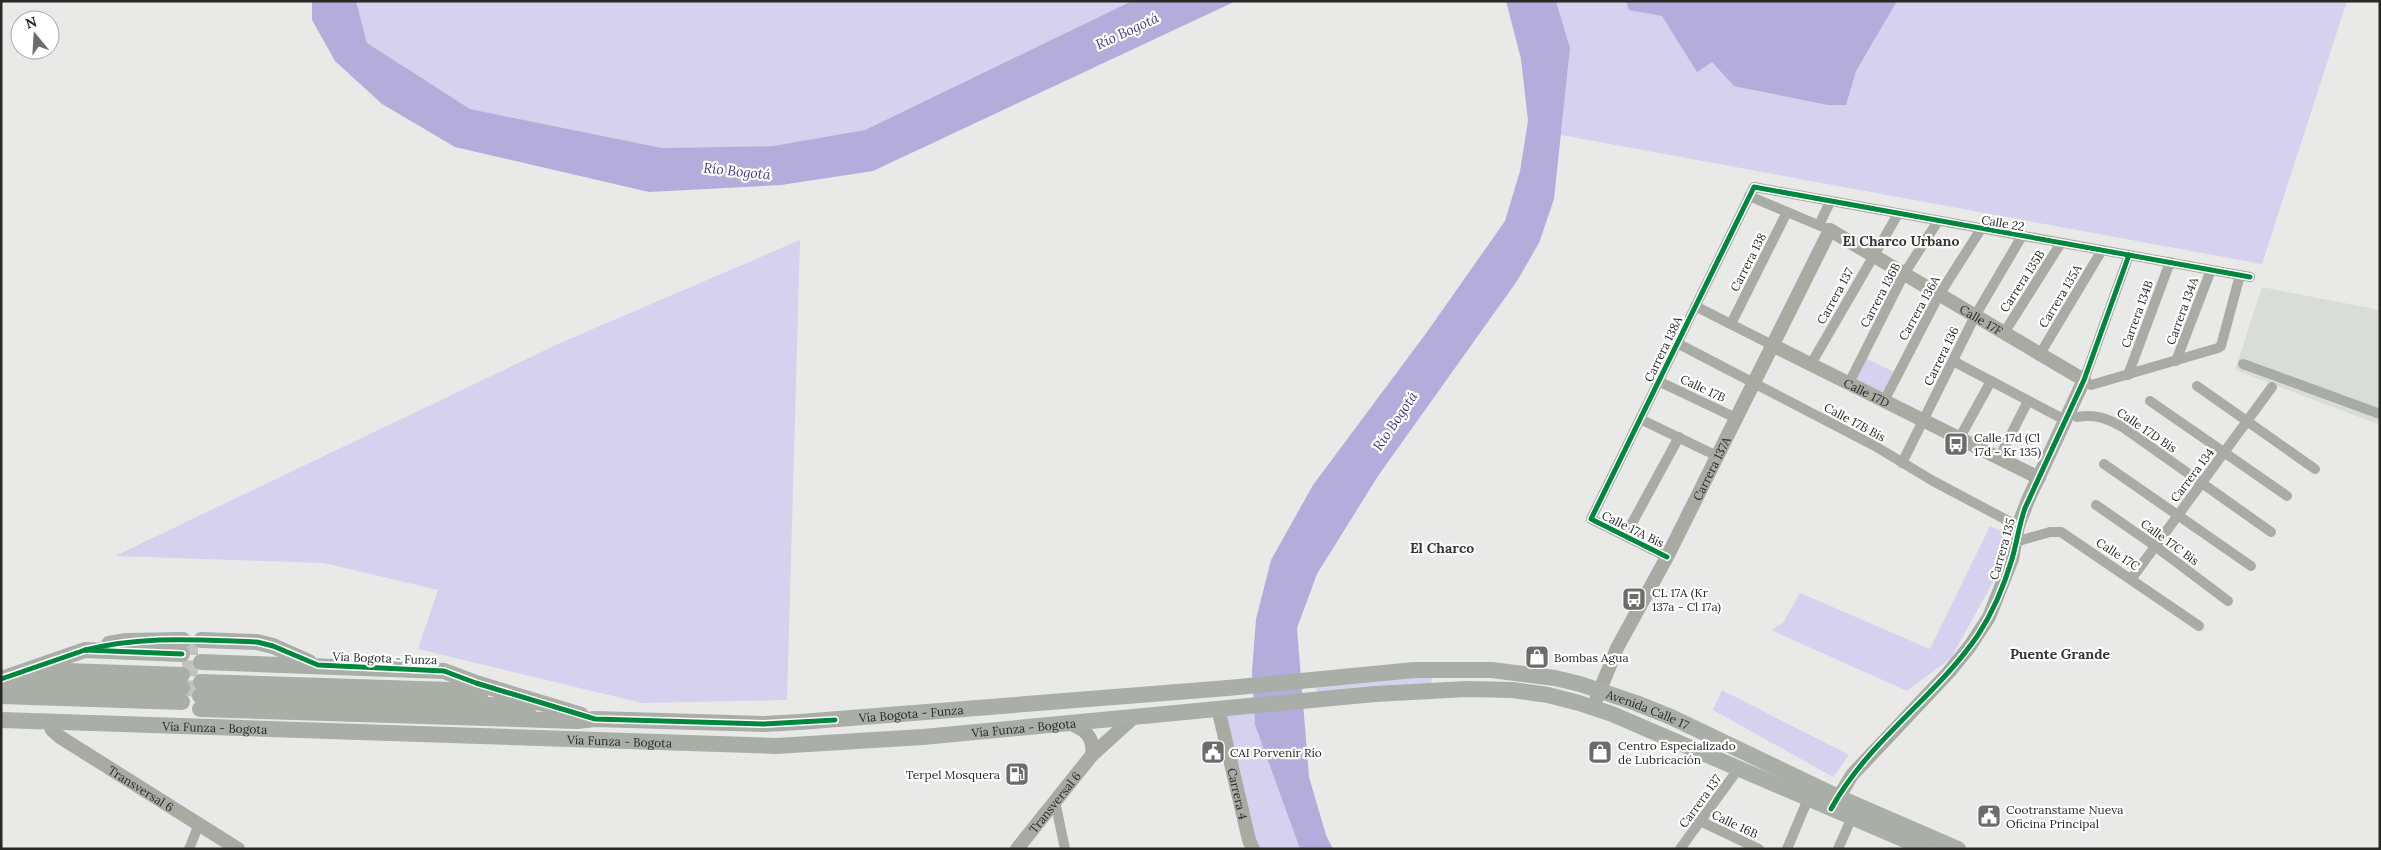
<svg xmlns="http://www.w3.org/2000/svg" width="2381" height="850" font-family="Lora,serif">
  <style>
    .built { fill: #d9ddd7 }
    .green { fill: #d5d1ee }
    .water { fill: #b4acda }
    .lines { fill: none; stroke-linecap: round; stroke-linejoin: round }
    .primary-tunnel { stroke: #c2c3c1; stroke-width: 16; stroke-dasharray: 16 8; stroke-linecap: butt }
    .street { stroke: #a8aca4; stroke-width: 10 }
    .secondary { stroke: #a7aba2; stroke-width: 14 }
    .primary { stroke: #a9aea6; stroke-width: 16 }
    .cycleway-casing { stroke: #fff; stroke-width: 8 }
    .cycleway { stroke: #00873e; stroke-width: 5 }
    .labels { text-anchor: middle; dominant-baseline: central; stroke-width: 4.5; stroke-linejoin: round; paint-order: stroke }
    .street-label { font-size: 12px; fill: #282927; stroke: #fff }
    .poi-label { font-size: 12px; fill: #282927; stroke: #fff; text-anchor: start }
    .water-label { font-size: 14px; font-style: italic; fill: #4c3a88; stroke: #fff }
    .neighbourhood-label { font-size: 14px; font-weight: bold; fill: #343633; stroke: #fff }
  </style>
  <rect width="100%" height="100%" fill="#e9eae8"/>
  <path class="built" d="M2262 287 2380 310V425L2235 370Z"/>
  <g class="green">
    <path d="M356 1H1132L865 130 774 146 662 148 470 109 367 43Z"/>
    <path d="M1556 1H2347L2262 264 1561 135 1570 48Z"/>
    <path d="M800 240 787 700 642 703 418 649 438 590 324 563 115 556 560 343Z"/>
    <path d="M1865 358 1896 373 1883 397 1853 382Z"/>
    <path d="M1990 526 2006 534 1993 582 1951 658 1907 691 1771 630 1783 623 1800 593 1930 649Z"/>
    <path d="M1432 676 1431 684 1317 693 1316 685Z"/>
    <path d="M1722 690 1849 755 1833 777 1713 710Z"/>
    <path d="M1254 710 1255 725 1300 849H1260L1253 836 1224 714Z"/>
  </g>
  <g class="water">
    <path d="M312 1H356L367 43 470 109 662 148 773 146 865 130 1132 1H1236L873 171 781 185 649 192 455 147 382 104 335 61 312 20Z"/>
    <path d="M1506 1H1556L1570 48 1554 199 1539 243 1517 281 1378 476 1317 574 1297 628 1309 777 1326 835 1333 849H1300L1255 725 1252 672 1256 619 1271 560 1313 485 1427 332 1505 221 1520 171 1528 121 1521 59Z"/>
    <path d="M1626 1H1897L1856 71 1846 105H1828L1734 86 1712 62 1697 72 1662 16 1629 10Z"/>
  </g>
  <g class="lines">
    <g class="primary-tunnel">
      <path d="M182 647H201"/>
      <path d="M182 668 201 669"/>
      <path d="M182 688 200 689"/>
    </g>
    <g class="street">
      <path d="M1749 196 1830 230"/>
      <path d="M1819 225 1830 202"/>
      <path d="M2129 255 2084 380 2091 385 2218 348 2221 346 2240 275"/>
      <path d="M1695 306 1772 345"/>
      <path d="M1731 324 1787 212"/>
      <path d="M2004 333 2061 243"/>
      <path d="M1677 343 1875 446 1933 481 2018 526"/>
      <path d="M2040 354 2102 250"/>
      <path d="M1953 361 2065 420"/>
      <path d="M2176 361 2211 270"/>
      <path d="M1811 364 1898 214"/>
      <path d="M2243 364 2380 414"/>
      <path d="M2128 375 2170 262"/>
      <path d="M1658 381 1736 418"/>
      <path d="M1849 383 1904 274 1938 221"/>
      <path d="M2197 386 2315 469"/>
      <path d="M1884 401 1939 295 1981 229"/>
      <path d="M2150 401 2287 496"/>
      <path d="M2077 417C2096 414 2107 418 2124 428L2271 532"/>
      <path d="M1640 419 1717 456"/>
      <path d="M1959 439 1991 381"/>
      <path d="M1999 458 2028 401"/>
      <path d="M1902 463 1975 316 2022 236"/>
      <path d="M2104 464 2251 566"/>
      <path d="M2096 505 2155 546 2228 601"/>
      <path d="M1625 536 1679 437"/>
      <path d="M2015 542 2050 532H2061L2199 626"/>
      <path d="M1667 557 1591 519 1754 187 2250 277"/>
      <path d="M2132 578 2272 387"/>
      <path d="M1055 801 1065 849"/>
      <path d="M1700 821 1759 849"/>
      <path d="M189 849 199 824"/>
      <path d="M1680 849 1739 768"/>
      <path d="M1787 849 1808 799"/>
      <path d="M1838 849 1852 817"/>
    </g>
    <g class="secondary">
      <path id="s1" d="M1772 345 2039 478"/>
      <path id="s2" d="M1596 700 1617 648 1667 557 1830 230 2084 380 2028 500 2018 526 2012 559 1989 617 1970 646 1949 672 1852 775 1834 805"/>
      <path id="s3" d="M1218 708 1249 840 1253 849"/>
      <path id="s4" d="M49 722 52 730 60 737 238 849"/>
      <path d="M1067 723C1083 727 1095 737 1092 755"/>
      <path id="s5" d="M1017 849 1092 755 1135 716"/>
    </g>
    <g class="primary">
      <path d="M201 640 257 642 273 646 309 662"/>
      <path d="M109 644 126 641 183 640"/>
      <path d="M201 662 444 671 476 683 581 715"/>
      <path d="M37 670 182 675"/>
      <path d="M1 679 85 650 182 654"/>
      <path d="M7 682 182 688"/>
      <path d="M201 682 482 691"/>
      <path d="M1 696 182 702"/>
      <path d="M200 696 530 706"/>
      <path id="s6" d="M200 709 577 721 595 719 764 724 800 722 1228 688 1414 670H1492L1555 678 1580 684 1636 703 1671 717 1838 797 1958 849"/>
      <path id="s7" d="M1 720 776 746 923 737 1375 694 1467 689 1512 690 1548 695 1579 703 1612 714 1926 849"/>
    </g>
    <g class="cycleway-casing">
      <g id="cycleway">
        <path d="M1667 557 1591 519 1754 187 2250 277"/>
        <path d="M85 650C144 635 198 640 257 642L273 646 318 665 444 671 476 683 595 719 764 724 835 720"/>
        <path d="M1 679 85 650 182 654"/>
        <path d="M1831 809C1868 741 1935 698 1978 635 1993 612 2004 586 2012 559 2017 542 2019 525 2025 508L2084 380 2129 255"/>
      </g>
    </g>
    <use href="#cycleway" class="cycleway"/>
  </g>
  <defs>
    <g id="bus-square" transform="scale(1.25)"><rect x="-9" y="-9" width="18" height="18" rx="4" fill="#6c6d6b" stroke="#fff"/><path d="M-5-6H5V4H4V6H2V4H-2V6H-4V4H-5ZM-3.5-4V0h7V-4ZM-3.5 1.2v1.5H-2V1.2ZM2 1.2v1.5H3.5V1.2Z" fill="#fff"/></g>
    <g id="shop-square" transform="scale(1.25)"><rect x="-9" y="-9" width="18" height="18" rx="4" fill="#6c6d6b" stroke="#fff"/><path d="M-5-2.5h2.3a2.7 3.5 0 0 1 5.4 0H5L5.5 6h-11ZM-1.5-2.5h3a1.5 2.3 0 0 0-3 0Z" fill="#fff"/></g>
    <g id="civic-square" transform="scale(1.25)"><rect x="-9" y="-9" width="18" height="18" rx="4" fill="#6c6d6b" stroke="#fff"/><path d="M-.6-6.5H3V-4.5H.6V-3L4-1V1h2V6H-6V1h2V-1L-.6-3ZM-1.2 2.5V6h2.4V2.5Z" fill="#fff"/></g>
    <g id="fuel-square" transform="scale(1.25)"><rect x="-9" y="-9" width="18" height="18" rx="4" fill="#6c6d6b" stroke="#fff"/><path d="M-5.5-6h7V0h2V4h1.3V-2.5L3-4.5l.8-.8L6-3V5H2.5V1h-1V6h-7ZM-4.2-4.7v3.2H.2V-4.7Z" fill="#fff"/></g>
  </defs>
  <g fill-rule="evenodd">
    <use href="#bus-square" x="1956" y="444"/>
    <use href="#bus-square" x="1634" y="599"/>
    <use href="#shop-square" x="1537" y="657"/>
    <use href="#civic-square" x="1213" y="752"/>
    <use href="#shop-square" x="1600" y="752"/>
    <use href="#fuel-square" x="1017" y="774"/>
    <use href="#civic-square" x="1989" y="816"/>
  </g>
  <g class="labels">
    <g class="street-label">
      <text transform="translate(2003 223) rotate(10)">Calle 22</text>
      <text transform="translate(1748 262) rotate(-63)">Carrera 138</text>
      <text transform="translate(2022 281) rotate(-57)">Carrera 135B</text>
      <text transform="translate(1880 295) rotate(-62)">Carrera 136B</text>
      <text transform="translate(1835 296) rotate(-61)">Carrera 137</text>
      <text transform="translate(2060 296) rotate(-59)">Carrera 135A</text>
      <text transform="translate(1919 308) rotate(-61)">Carrera 136A</text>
      <text transform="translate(2182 311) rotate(-70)">Carrera 134A</text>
      <text transform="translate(2137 314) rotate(-70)">Carrera 134B</text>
      <text stroke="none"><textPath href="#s2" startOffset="701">Calle 17F</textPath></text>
      <text transform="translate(1663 349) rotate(-64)">Carrera 138A</text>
      <text transform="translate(1941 356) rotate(-64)">Carrera 136</text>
      <text transform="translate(1703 388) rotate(25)">Calle 17B</text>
      <text stroke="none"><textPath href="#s1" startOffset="106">Calle 17D</textPath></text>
      <text transform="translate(1855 422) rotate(28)">Calle 17B Bis</text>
      <text transform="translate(2147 430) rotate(34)">Calle 17D Bis</text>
      <text stroke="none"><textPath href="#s2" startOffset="259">Carrera 137A</textPath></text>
      <text transform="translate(2192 475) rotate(-53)">Carrera 134</text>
      <text transform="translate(1633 529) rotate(26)">Calle 17A Bis</text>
      <text transform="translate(2170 542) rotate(36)">Calle 17C Bis</text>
      <text transform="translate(2002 549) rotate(-74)">Carrera 135</text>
      <text transform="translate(2118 554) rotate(33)">Calle 17C</text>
      <text transform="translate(385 658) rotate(2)">Vía Bogota - Funza</text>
      <text stroke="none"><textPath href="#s6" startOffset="1456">Avenida Calle 17</textPath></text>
      <text stroke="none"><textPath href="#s6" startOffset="712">Vía Bogota - Funza</textPath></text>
      <text stroke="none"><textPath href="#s7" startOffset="214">Vía Funza - Bogota</textPath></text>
      <text stroke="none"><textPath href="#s7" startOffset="1024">Vía Funza - Bogota</textPath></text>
      <text stroke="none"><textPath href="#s7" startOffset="619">Vía Funza - Bogota</textPath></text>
      <text stroke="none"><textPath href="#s4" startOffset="115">Transversal 6</textPath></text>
      <text stroke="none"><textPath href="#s3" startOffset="88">Carrera 4</textPath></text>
      <text transform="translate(1700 801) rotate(-54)">Carrera 137</text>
      <text stroke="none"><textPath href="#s5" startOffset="60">Transversal 6</textPath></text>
      <text transform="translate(1735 824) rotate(25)">Calle 16B</text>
    </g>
    <g class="poi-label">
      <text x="1974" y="437">Calle 17d (Cl<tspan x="1974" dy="14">17d - Kr 135)</tspan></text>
      <text x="1652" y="592">CL 17A (Kr<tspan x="1652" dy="14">137a - Cl 17a)</tspan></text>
      <text x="1554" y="657">Bombas Agua</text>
      <text x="1618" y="745">Centro Especializado<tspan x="1618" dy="14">de Lubricación</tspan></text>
      <text x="1230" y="752">CAI Porvenir Río</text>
      <text x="1000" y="774" text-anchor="end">Terpel Mosquera</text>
      <text x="2006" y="809">Cootranstame Nueva<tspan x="2006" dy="14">Oficina Principal</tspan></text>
    </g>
    <g class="water-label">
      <text transform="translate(1127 31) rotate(-25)">Río Bogotá</text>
      <text transform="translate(737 171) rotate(6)">Río Bogotá</text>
      <text transform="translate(1395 421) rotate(-56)">Río Bogotá</text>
    </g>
    <g class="neighbourhood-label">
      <text x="1901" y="241">El Charco Urbano</text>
      <text x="1442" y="548">El Charco</text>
      <text x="2060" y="654">Puente Grande</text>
    </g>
  </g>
  <rect width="2381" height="850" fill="none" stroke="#282927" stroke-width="5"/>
  <g transform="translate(35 35) rotate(342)"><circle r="24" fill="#ffffff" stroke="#a9a9a9"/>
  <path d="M0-4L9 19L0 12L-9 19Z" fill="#6c6d6b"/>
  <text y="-8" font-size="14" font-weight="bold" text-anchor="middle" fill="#282927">N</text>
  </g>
</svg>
